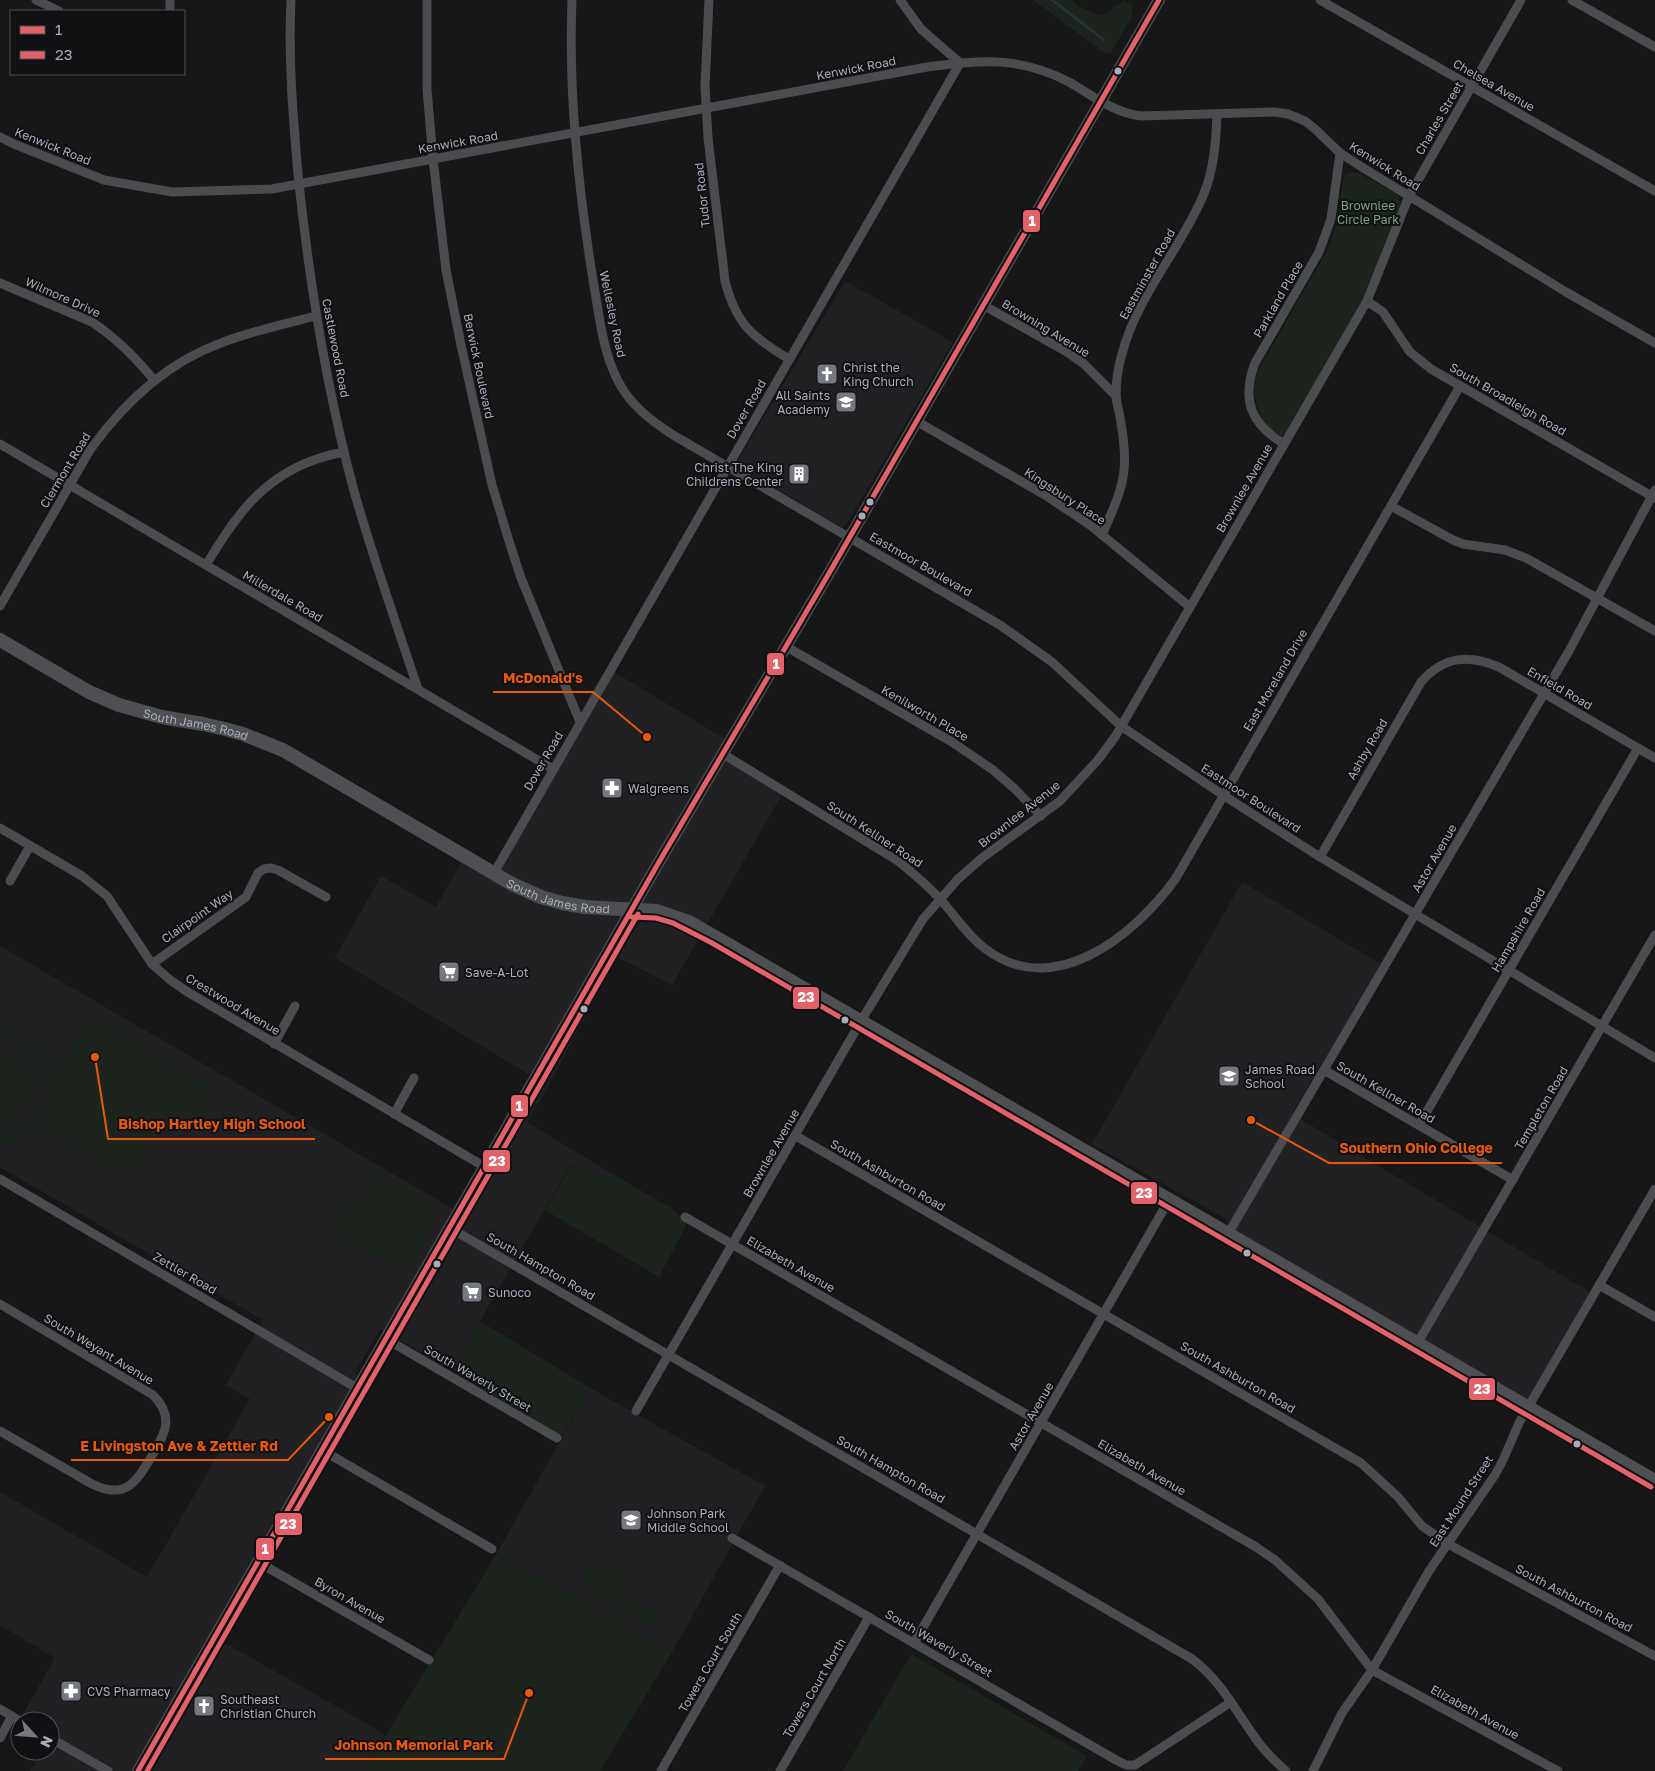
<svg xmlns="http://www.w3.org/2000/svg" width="1655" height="1771" font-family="'Golos Text',sans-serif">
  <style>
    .built { fill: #212123 }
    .green { fill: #1d241e }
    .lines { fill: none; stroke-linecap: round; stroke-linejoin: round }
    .stream { stroke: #2a3239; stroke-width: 2.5 }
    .minor { stroke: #4b4c50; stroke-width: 9 }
    .secondary { stroke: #4a4a4e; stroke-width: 12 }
    .primary { stroke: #4d4f52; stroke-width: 14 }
    .bus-1-casing { stroke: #111113; stroke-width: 9 }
    .bus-2-casing { stroke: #111113; stroke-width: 9 }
    .bus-1 { stroke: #e36168; stroke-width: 5 }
    .bus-2 { stroke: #e36168; stroke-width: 5 }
    .bus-dot { fill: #a8adb8; stroke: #111113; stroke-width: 2 }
    .labels { text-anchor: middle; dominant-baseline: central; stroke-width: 4; stroke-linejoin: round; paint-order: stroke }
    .street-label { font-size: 12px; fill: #a8adb8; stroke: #111113 }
    .park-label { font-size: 12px; fill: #7fa381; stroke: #111113 }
    .poi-label { font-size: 12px; fill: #a8adb8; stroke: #111113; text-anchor: start }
    .leader { fill: none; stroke: #e8590c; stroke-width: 2 }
    .callout-dot { fill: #e8590c; stroke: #111113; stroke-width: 2 }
    .callout-label { font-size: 14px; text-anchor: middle; font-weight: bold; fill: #e8590c; stroke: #111113; stroke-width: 4; stroke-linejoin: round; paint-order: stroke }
    .line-badge { stroke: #111113; stroke-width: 2 }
    .badge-label { font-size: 14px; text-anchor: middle; font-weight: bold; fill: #fff }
  </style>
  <rect width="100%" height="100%" fill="#171717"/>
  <g class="built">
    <path d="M845 281 953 342 847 524 842 527 739 467 737 462Z"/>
    <path d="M611 670 732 743 725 755 784 791 672 985 617 957 544 1094 527 1122 609 1172 603 1181 571 1164 480 1321 454 1371 380 1329 355 1373 363 1379 216 1638 385 1734 364 1771H30L42 1751H50V1721H22L20 1719 55 1658 0 1625V1492L147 1577 250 1399 226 1385 263 1320 0 1167V946L450 1207 459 1211 537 1079 335 958 381 876 436 907 464 857 495 874Z"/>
    <path d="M1242 882 1381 964 1292 1114 1593 1294 1528 1408 1223 1231 1228 1222 1226 1219 1092 1144Z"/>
    <path d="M590 1388 765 1486 672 1652 497 1553Z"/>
  </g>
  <g class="green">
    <path d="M1033 0H1072L1080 7 1097 15 1105 14 1125 0 1132 6V16L1111 53 1106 54Z"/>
    <path d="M1353 172 1361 174 1398 195 1401 203 1382 257 1357 311 1285 434 1282 436C1257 424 1250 395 1258 371L1328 249 1338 222 1343 179 1347 174Z"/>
    <path d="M99 1021 216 1091 203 1114 164 1127 152 1141 136 1172 126 1175 50 1134 47 1126 61 1093 62 1072 85 1026Z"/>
    <path d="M0 1023C17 1032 40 1041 51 1058 72 1093 40 1147 0 1146V1136C7 1136 13 1136 19 1133 38 1124 55 1092 46 1073L12 1133 9 1131 45 1070C36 1051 17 1043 0 1033Z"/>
    <path d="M0 1052 38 1074 7 1128 0 1124Z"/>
    <path d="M572 1164 603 1181 609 1172 671 1208 687 1224 659 1277 545 1210Z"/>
    <path d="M376 1170 434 1203 437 1214 405 1272 339 1235 334 1227 348 1204 362 1196Z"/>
    <path d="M480 1321 590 1388 562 1436 454 1371Z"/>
    <path d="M497 1553 672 1652 600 1771H364Z"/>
    <path d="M594 1559 626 1578 621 1587 625 1589 623 1593 665 1617 658 1630 579 1585Z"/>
    <path d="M911 1654 1087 1756 1078 1771H843Z"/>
  </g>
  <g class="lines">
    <path class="stream" d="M1052 0 1104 40"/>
    <g class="minor">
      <path d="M36 0 59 11"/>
      <path d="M291 0C288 58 293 116 298 174 309 281 326 387 354 491 373 558 396 623 418 689"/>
      <path d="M427 0V89L433 159 446 270 461 345 492 485 509 541 521 578 580 722"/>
      <path d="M572 0C568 94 578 187 593 280 599 313 602 349 617 379 629 404 650 420 673 435L1000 625 1052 662 1121 726 1223 795 1320 857 1655 1058"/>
      <path d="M709 0 705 86 708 138 725 281C736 324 752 337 789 359"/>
      <path d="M1320 0 1655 191"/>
      <path d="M1572 0 1655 47"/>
      <path d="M170 11V0"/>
      <path d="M0 137 14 144 104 180 172 192 272 189 927 67C980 60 1020 56 1069 82 1092 95 1114 113 1141 116L1274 112 1288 114 1305 121 1315 129 1340 153 1365 169 1566 292 1655 343"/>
      <path d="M0 283 92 322C116 338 136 358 154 380"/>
      <path d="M1367 301 1383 312 1410 352 1431 369 1655 498"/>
      <path d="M983 305 1067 352 1084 364 1116 396"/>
      <path d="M916 421 1045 495 1090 525 1190 607"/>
      <path d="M0 444 553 769"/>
      <path d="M1284 444C1251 424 1241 400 1255 363L1319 252 1331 219 1340 153"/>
      <path d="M1391 506 1453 540 1463 544 1505 550 1526 558 1655 631"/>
      <path d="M1102 535C1111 514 1122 492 1124 470 1126 453 1123 434 1120 417 1119 410 1116 402 1116 395 1116 381 1118 367 1122 354 1137 296 1180 250 1203 196 1214 170 1216 142 1217 114"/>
      <path d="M206 565C235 518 259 480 314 460 324 456 335 454 344 452"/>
      <path d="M0 606 90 450C123 404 166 363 221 343 252 331 284 324 316 316"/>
      <path d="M785 646 952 742 993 770 1015 789 1041 816"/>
      <path d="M723 754 898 861C913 873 927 885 940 899 954 914 966 934 983 947 1053 1003 1135 935 1176 878L1460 386"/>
      <path d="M0 828 82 876 107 896 152 964 169 979 186 991 485 1167"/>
      <path d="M1320 857 1421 682C1444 656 1468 654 1499 667L1655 758"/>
      <path d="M494 873C648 602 806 334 960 63L921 29 900 0"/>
      <path d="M10 881 30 846"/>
      <path d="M152 964 246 897 258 873 264 869 271 868 278 870 326 897"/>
      <path d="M274 1044 295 1006"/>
      <path d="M1324 1070 1513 1180"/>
      <path d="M394 1114 414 1078"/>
      <path d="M1419 1125 1638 748"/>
      <path d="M796 1136 1361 1463 1398 1497 1422 1526 1448 1544 1655 1656"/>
      <path d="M0 1179 357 1388"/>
      <path d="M685 1217 1256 1547 1275 1560 1318 1599 1372 1670 1558 1771"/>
      <path d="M450 1228 1192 1659C1222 1681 1237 1714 1259 1743 1267 1754 1276 1762 1286 1771"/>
      <path d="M1228 1234 1569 651 1655 490"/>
      <path d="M1599 1285 1655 1317"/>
      <path d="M0 1304 153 1395C175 1417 165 1434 151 1457 136 1483 125 1500 92 1484L0 1431"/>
      <path d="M386 1339 557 1438"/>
      <path d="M1417 1344 1655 935"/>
      <path d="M636 1411 861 1021 923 919 958 879 982 858 1060 801 1097 761 1115 737 1367 301 1409 196 1521 0"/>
      <path d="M322 1450 492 1549"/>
      <path d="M732 1538 1116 1760 1126 1765H1135"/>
      <path d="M258 1562 429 1660"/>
      <path d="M914 1643 1169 1200"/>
      <path d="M0 1709 20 1721"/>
      <path d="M0 1738 12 1716"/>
      <path d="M50 1738 108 1771"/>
      <path d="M1135 1765 1231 1702"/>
      <path d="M661 1771 780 1565"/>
      <path d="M780 1771 869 1617"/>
      <path d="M1313 1771 1342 1713 1372 1670 1429 1571 1495 1475 1503 1460 1519 1423 1655 1189"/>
    </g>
    <path class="secondary" d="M138 1771 659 862 828 575 1159 0"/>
    <path class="primary" id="s1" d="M0 640 89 692 119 705 162 717 203 724 225 729 243 734 283 750 512 884 541 897 562 903 585 907 657 911 689 922 1655 1481"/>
    <g class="bus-1-casing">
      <path id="bus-1" d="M138 1771 659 862 828 575 1159 0"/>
    </g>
    <g class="bus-2-casing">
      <g id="bus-2">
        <path d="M631 917 656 918 673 923 712 943 1651 1487"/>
        <path d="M147 1771 638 914"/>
      </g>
    </g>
    <use href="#bus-1" class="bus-1"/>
    <use href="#bus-2" class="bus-2"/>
  </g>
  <defs>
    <g id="church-square" transform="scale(1.125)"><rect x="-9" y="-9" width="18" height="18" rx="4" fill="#757880" stroke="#111113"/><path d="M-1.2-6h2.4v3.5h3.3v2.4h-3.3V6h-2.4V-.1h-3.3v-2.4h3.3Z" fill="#fff"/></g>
    <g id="school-square" transform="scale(1.125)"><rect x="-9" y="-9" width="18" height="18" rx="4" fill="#757880" stroke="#111113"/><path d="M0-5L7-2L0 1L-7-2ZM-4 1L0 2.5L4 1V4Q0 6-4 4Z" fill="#fff"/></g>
    <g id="building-square" transform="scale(1.125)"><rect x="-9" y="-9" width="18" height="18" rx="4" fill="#757880" stroke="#111113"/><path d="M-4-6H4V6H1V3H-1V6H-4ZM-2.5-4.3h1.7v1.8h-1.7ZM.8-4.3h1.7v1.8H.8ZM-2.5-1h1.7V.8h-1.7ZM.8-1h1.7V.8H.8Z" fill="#fff"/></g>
    <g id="pharmacy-square" transform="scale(1.125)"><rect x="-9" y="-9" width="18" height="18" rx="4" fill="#757880" stroke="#111113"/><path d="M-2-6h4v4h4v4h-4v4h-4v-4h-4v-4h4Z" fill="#fff"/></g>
    <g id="supermarket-square" transform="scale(1.125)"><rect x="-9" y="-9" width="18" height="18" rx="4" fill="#757880" stroke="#111113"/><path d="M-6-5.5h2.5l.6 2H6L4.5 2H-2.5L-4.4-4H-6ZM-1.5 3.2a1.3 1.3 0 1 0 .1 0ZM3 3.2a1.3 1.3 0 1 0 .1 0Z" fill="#fff"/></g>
  </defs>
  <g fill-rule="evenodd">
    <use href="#church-square" x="827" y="374"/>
    <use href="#school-square" x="846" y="402"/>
    <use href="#building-square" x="799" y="474"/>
    <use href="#pharmacy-square" x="612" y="788"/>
    <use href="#supermarket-square" x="449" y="972"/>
    <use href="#school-square" x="1229" y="1076"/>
    <use href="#supermarket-square" x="472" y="1292"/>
    <use href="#school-square" x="631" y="1520"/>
    <use href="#pharmacy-square" x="71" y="1691"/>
    <use href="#church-square" x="204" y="1706"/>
  </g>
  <g class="bus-dot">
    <circle cx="1118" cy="71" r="4.5"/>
    <circle cx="870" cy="502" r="4.5"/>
    <circle cx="862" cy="516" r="4.5"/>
    <circle cx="584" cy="1009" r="4.5"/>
    <circle cx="845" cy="1020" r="4.5"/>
    <circle cx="1247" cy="1253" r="4.5"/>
    <circle cx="437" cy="1264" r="4.5"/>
    <circle cx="1577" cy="1444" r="4.5"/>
  </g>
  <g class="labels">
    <g class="street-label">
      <text transform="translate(856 68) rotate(-11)">Kenwick Road</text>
      <text transform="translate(1494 85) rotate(30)">Chelsea Avenue</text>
      <text transform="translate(1439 118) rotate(-60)">Charles Street</text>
      <text transform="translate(458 142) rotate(-10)">Kenwick Road</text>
      <text transform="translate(53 146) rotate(22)">Kenwick Road</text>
      <text transform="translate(1385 166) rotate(32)">Kenwick Road</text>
      <text transform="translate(702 195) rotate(-96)">Tudor Road</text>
      <text transform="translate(1147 274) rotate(-61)">Eastminster Road</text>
      <text transform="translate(63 297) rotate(24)">Wilmore Drive</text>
      <text transform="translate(1278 299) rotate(-60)">Parkland Place</text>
      <text transform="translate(613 314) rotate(78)">Wellesley Road</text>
      <text transform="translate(1046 328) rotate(31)">Browning Avenue</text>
      <text transform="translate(336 348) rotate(79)">Castlewood Road</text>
      <text transform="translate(479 366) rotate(78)">Berwick Boulevard</text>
      <text transform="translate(1508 399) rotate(30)">South Broadleigh Road</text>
      <text transform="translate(746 409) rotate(-60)">Dover Road</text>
      <text transform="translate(65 470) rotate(-59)">Clermont Road</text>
      <text transform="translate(1244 488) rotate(-60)">Brownlee Avenue</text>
      <text transform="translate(1065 496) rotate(33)">Kingsbury Place</text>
      <text transform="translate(921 564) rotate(30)">Eastmoor Boulevard</text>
      <text transform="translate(283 596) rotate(30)">Millerdale Road</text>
      <text transform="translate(1275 680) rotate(-60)">East Moreland Drive</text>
      <text transform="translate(1560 688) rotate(30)">Enfield Road</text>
      <text transform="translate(925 713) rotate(30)">Kenilworth Place</text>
      <text stroke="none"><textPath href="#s1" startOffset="215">South James Road</textPath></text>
      <text transform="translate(1367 749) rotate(-60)">Ashby Road</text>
      <text transform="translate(543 761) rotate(-60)">Dover Road</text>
      <text transform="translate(1251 798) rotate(33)">Eastmoor Boulevard</text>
      <text transform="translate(1019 814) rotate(-38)">Brownlee Avenue</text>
      <text transform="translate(875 834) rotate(33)">South Kellner Road</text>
      <text transform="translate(1434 858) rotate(-60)">Astor Avenue</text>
      <text stroke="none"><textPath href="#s1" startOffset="620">South James Road</textPath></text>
      <text transform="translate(197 916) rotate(-35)">Clairpoint Way</text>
      <text transform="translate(1518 930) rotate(-60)">Hampshire Road</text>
      <text transform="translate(233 1004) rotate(31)">Crestwood Avenue</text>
      <text transform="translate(1386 1092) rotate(30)">South Kellner Road</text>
      <text transform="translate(1541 1108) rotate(-60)">Templeton Road</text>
      <text transform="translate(771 1153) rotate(-60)">Brownlee Avenue</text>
      <text transform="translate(888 1175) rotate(30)">South Ashburton Road</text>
      <text transform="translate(791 1264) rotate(30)">Elizabeth Avenue</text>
      <text transform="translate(541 1266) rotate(30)">South Hampton Road</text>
      <text transform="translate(185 1273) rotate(30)">Zettler Road</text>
      <text transform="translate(99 1349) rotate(31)">South Weyant Avenue</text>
      <text transform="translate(1238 1377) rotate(30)">South Ashburton Road</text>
      <text transform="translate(478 1378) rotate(30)">South Waverly Street</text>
      <text transform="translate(1031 1416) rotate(-60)">Astor Avenue</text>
      <text transform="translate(1142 1467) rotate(30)">Elizabeth Avenue</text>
      <text transform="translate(891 1469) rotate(30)">South Hampton Road</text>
      <text transform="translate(1461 1501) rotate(-57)">East Mound Street</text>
      <text transform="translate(1574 1598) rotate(28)">South Ashburton Road</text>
      <text transform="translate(350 1600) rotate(30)">Byron Avenue</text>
      <text transform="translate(939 1643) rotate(30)">South Waverly Street</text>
      <text transform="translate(710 1662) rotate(-60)">Towers Court South</text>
      <text transform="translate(814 1688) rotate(-60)">Towers Court North</text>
      <text transform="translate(1475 1712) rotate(29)">Elizabeth Avenue</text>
    </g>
    <g class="park-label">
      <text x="1368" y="205">Brownlee<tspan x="1368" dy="14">Circle Park</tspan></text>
    </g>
    <g class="poi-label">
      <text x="843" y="367">Christ the<tspan x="843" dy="14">King Church</tspan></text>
      <text x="830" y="395" text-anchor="end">All Saints<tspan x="830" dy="14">Academy</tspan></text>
      <text x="783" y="467" text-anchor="end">Christ The King<tspan x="783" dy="14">Childrens Center</tspan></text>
      <text x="628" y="788">Walgreens</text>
      <text x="465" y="972">Save-A-Lot</text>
      <text x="1245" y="1069">James Road<tspan x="1245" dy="14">School</tspan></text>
      <text x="488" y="1292">Sunoco</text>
      <text x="647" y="1513">Johnson Park<tspan x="647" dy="14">Middle School</tspan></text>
      <text x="87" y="1691">CVS Pharmacy</text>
      <text x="220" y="1699">Southeast<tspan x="220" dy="14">Christian Church</tspan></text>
    </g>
  </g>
  <path class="leader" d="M647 737L593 692H493M95 1057L108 1139H315M1251 1120L1329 1163H1502M329 1417L288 1460H71M529 1693L504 1759H325"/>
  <g class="callout-dot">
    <circle cx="647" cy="737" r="5"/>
    <circle cx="95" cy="1057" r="5"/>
    <circle cx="1251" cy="1120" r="5"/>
    <circle cx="329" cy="1417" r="5"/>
    <circle cx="529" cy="1693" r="5"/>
  </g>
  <g class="callout-label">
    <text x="543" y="683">McDonald's</text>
    <text x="212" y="1129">Bishop Hartley High School</text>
    <text x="1416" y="1153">Southern Ohio College</text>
    <text x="179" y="1451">E Livingston Ave &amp; Zettler Rd</text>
    <text x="414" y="1750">Johnson Memorial Park</text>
  </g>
  <g class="line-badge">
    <rect x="1022" y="209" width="19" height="24" rx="5" fill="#e36168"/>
    <rect x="766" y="652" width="19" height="24" rx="5" fill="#e36168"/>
    <rect x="792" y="986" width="28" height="24" rx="5" fill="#e36168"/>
    <rect x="510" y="1094" width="19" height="24" rx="5" fill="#e36168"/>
    <rect x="482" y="1149" width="29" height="24" rx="5" fill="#e36168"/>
    <rect x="1130" y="1181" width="28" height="24" rx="5" fill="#e36168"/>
    <rect x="1468" y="1377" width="28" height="24" rx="5" fill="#e36168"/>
    <rect x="274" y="1512" width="29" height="24" rx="5" fill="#e36168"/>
    <rect x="255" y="1537" width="20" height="24" rx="5" fill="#e36168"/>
  </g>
  <g class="badge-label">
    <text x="1032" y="226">1</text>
    <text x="776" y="669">1</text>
    <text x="806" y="1002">23</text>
    <text x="519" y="1111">1</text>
    <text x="497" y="1166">23</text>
    <text x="1144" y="1198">23</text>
    <text x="1482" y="1394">23</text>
    <text x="288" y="1529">23</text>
    <text x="265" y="1554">1</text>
  </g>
  <rect x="10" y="10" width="175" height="65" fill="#111113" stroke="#4d4f55"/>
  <rect x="20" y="26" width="25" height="8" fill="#e36168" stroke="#4d4f55"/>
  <text x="55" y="35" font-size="15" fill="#a8adb8">1</text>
  <rect x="20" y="51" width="25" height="8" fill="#e36168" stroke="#4d4f55"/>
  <text x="55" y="60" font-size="15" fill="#a8adb8">23</text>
  <g transform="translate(35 1736) rotate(116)"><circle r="24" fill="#111113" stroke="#4d4f55"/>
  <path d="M0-4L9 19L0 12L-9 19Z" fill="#757880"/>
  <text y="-8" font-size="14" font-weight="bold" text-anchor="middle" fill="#a8adb8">N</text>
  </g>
</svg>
